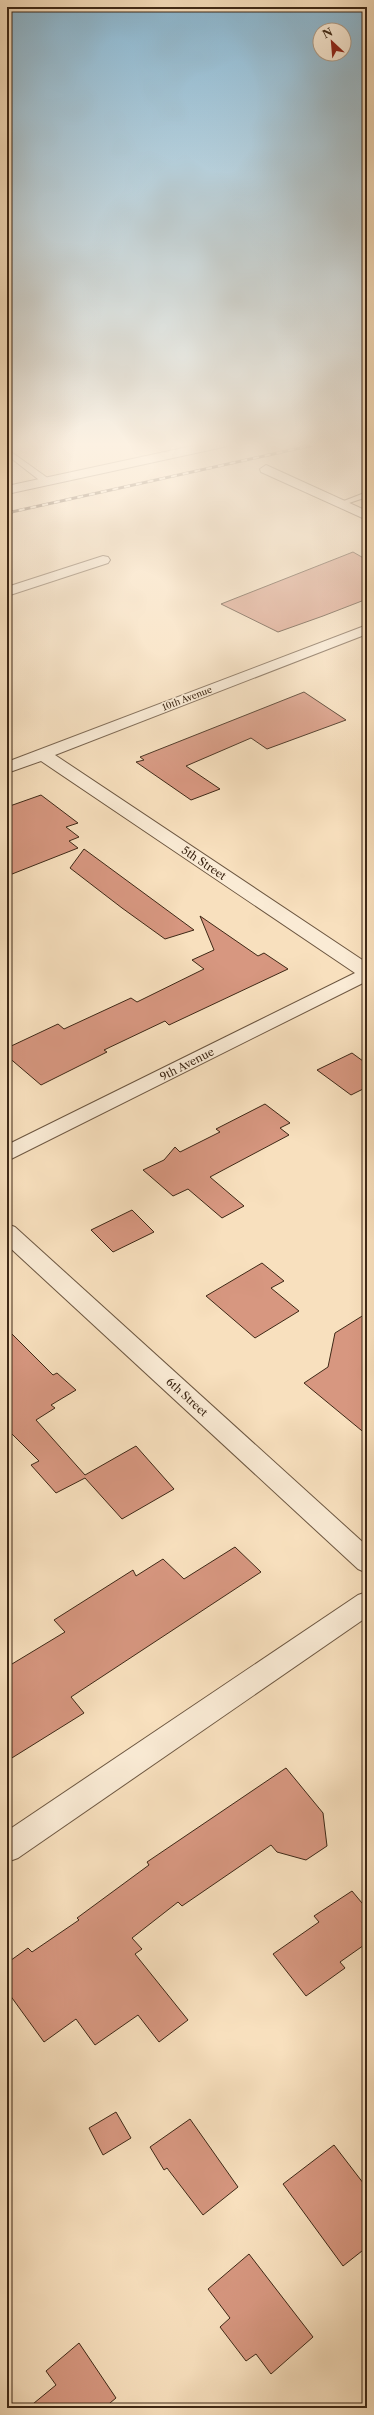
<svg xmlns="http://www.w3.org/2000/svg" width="374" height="2415" font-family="'Libre Caslon Text',serif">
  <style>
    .building { fill: #d79780; stroke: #3e2816 }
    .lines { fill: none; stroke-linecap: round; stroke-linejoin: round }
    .service-casing { stroke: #6c5640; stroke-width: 2 }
    .minor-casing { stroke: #6c5640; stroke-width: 2 }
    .service { fill: #faebd5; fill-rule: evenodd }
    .minor { fill: #faebd5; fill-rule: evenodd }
    .rail-casing { stroke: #3e2816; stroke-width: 3 }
    .rail { stroke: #faebd5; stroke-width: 2; stroke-dasharray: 6; stroke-linecap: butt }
    .labels { text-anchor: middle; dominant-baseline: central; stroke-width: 3; stroke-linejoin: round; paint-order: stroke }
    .far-street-label { font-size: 9px; fill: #3e2816; stroke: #faebd5 }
    .street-label { font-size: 11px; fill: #3e2816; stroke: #faebd5 }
  </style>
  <rect width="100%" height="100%" fill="#f8e0be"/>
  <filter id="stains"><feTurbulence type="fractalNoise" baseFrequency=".005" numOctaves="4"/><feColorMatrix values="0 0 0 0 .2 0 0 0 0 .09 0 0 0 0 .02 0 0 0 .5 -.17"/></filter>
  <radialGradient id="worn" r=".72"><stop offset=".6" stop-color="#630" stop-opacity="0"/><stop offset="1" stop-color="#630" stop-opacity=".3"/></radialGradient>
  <g class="building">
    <path d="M353 552 367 560V599L323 616 278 632 221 604Z"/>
    <path d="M304 692 346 720 267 749 251 738 186 766 220 789 191 800 136 762 144 760 140 757Z"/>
    <path d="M41 795 78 823 66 827 79 837 69 841 78 848 7 876V807Z"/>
    <path d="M84 849 194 930 165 939 122 908 70 868Z"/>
    <path d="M200 916 258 956 264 953 288 969 169 1025 165 1021 104 1050 107 1052 41 1085 7 1056V1048L58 1024 64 1029 131 998 137 1002 204 969 192 960 214 950Z"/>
    <path d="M352 1053 367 1064V1087L351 1095 317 1070Z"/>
    <path d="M265 1104 290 1123 280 1128 289 1135 210 1177 244 1206 222 1218 188 1189 173 1196 143 1170 164 1160 175 1147 180 1152 220 1132 216 1129Z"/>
    <path d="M132 1210 154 1232 113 1252 91 1230Z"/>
    <path d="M262 1263 284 1281 271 1288 299 1311 255 1338 206 1296Z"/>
    <path d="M367 1313V1435L304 1383 328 1367 335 1333Z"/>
    <path d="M7 1329 53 1375 57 1373 76 1390 51 1405 55 1408 36 1420 85 1475 136 1446 174 1489 122 1519 85 1478 56 1493 31 1465 39 1461 12 1434 7 1437Z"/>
    <path d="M235 1547 261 1572 71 1697 84 1713 7 1761V1667L65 1632 54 1620 133 1570 136 1576 163 1559 184 1579Z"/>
    <path d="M286 1768 323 1813 327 1846 306 1860 277 1852 271 1845 182 1906 178 1902 132 1938 142 1949 135 1954 188 2020 159 2042 138 2015 95 2045 76 2019 44 2042 7 1991V1963L28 1948 32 1952 79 1920 77 1918 149 1865 147 1862Z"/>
    <path d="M352 1891 367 1909V1943L340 1962 345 1968 306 1996 273 1954 319 1922 314 1916Z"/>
    <path d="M116 2112 131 2138 103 2155 89 2128Z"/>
    <path d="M190 2119 238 2187 203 2215 167 2168 164 2170 150 2147Z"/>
    <path d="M334 2145 367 2188V2247L343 2266 283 2184Z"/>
    <path d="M249 2254 313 2337 271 2374 256 2354 246 2361 220 2327 230 2318 208 2289Z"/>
    <path d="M79 2343 116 2398 104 2408H28L56 2385 46 2371Z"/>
  </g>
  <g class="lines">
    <g class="service-casing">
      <g id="service">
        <path d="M191 442H200L207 447 200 449Z"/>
        <path d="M7 449 49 479V483H43L7 455Z"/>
        <path d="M367 492V497L340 506 336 504Z"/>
      </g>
    </g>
    <g class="minor-casing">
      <g id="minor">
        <path d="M211 442H234L228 446 7 494V486Z"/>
        <path d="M266 465 367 511V520L261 472 260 469Z"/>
        <path d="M103 556 108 557 110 560 108 563 7 596V587Z"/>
        <path d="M367 625V634L55 755 367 963V981L7 1161V1145L355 973 41 761 7 773V762Z"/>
        <path d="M7 1224 15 1227 367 1546V1573L358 1569 7 1245Z"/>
        <path d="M367 1592V1617L18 1858 7 1862V1831L358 1595Z"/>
      </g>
    </g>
    <use href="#service" class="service"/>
    <use href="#minor" class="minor"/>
    <g class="rail-casing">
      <path id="rail" d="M7 513 327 442"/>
    </g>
    <use href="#rail" class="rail"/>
  </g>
  <linearGradient id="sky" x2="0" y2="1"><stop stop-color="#8ab8d3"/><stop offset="0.57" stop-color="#fcf1e2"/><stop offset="1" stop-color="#fcf1e2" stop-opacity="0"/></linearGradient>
  <rect width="374" height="780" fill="url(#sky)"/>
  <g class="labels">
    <g class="far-street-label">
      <text transform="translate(187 698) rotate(-21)">10th Avenue</text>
    </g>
    <g class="street-label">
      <text transform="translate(204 863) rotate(34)">5th Street</text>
      <text transform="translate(187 1064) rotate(-27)">9th Avenue</text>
      <text transform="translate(187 1397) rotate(42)">6th Street</text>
    </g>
  </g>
  <rect width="374" height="2415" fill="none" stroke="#f8e0be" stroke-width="24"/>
  <rect x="8" y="8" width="358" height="2399" fill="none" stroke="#3e2816" stroke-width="2"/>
  <rect x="12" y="12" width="350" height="2391" fill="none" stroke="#3e2816"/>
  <g transform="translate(332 42) rotate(334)"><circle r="19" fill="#faebd5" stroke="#af9d89"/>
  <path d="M0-3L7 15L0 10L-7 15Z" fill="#8f2418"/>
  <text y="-6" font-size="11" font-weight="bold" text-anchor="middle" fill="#3e2816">N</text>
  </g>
  <rect width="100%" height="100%" filter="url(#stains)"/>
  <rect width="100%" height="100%" fill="url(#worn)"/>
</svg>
